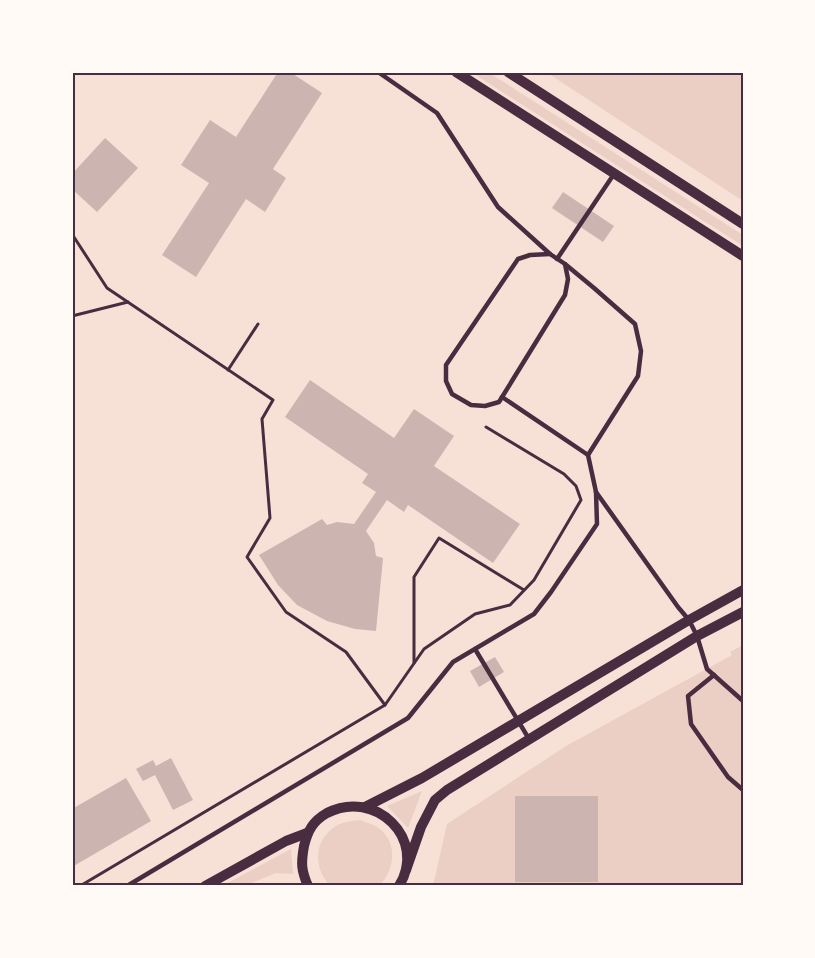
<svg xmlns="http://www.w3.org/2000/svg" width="815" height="958" font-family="Roboto,sans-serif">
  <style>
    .green { fill: #ebcfc5 }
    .building { fill: #ccb4b1 }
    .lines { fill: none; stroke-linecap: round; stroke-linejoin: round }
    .path { stroke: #4a2c40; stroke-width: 3 }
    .service { stroke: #4a2c40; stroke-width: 4.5 }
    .tertiary { stroke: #4a2c40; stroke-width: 10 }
    .neatline { fill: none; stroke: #4a2c40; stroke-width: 2 }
  </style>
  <rect width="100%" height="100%" fill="#f7e1d7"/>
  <g class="green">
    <path d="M471 72H488L743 235V246Z"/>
    <path d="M546 72H743V201Z"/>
    <path d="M743 645V886H433L447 824 566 746 732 655 730 652Z"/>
    <path d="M422 791 408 828 387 806Z"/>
    <path d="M360 820C364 822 370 823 374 825 398 838 397 868 379 886H331C314 871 313 842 333 828 341 822 350 821 360 820Z"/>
    <path d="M291 849 293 874 276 873 244 886H222Z"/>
  </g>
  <g class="building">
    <path d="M278 72H290L322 93 273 169 286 178 265 212 246 199 196 277 162 255 209 183 181 165 210 120 236 137Z"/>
    <path d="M105 138 138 168 97 212 72 189V174Z"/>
    <path d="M563 192 614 226 603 242 552 208Z"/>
    <path d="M310 380 394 438 414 409 454 436 434 466 520 524 493 563 408 505 404 512 387 500 366 531 374 543 376 556 383 558 376 631 355 629 327 621 297 605 278 585 259 555 322 519 327 525 337 522 354 524 376 492 362 483 368 474 285 417Z"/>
    <path d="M495 657 504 672 479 687 470 671Z"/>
    <path d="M171 758 193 800 173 810 155 775 143 781 136 769 153 760 156 766Z"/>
    <path d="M126 778 151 821 72 867V809Z"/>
    <rect x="515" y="796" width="83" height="86"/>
  </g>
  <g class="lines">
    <g class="path">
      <path d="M72 234 107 288 273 400 262 419 270 518 247 557 286 612 346 652 385 705"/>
      <path d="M72 316 128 302"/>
      <path d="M228 370 258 324"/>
      <path d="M414 663V577L439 538 524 590"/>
      <path d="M80 886 385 705 424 649 475 614 510 605 534 580 581 500 576 486 564 474 486 427"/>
    </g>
    <g class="service">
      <path d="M550 254 530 255 518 259 446 365V381L452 394 471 405 485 406 499 402 565 295 568 279 565 264"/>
      <path d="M557 259 614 174"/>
      <path d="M502 397 588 455"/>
      <path d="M596 492 678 607 689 620 697 636 707 669 743 701"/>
      <path d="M475 649 529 739"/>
      <path d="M714 675 688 696 691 724 728 777 743 790"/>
      <path d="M127 886 408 718 453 662 534 614 551 592 597 524 596 492 588 455 638 376 641 351 635 324 594 288 565 264 550 254 498 207 437 113 378 72"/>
    </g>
    <g class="tertiary">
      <path d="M456 72 743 256"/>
      <path d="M508 72 743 224"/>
      <path d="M365 807 422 778 689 620 743 590"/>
      <path d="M406 870 421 827 435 800 447 790 697 636 743 612"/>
      <path d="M205 886 286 841 307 833"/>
      <path d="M308 886C301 870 301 863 304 846 308 830 313 821 327 813 375 788 428 839 399 886"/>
    </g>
  </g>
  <rect width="815" height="958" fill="none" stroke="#fffaf5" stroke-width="147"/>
  <rect x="74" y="74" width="668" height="810" class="neatline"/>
</svg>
